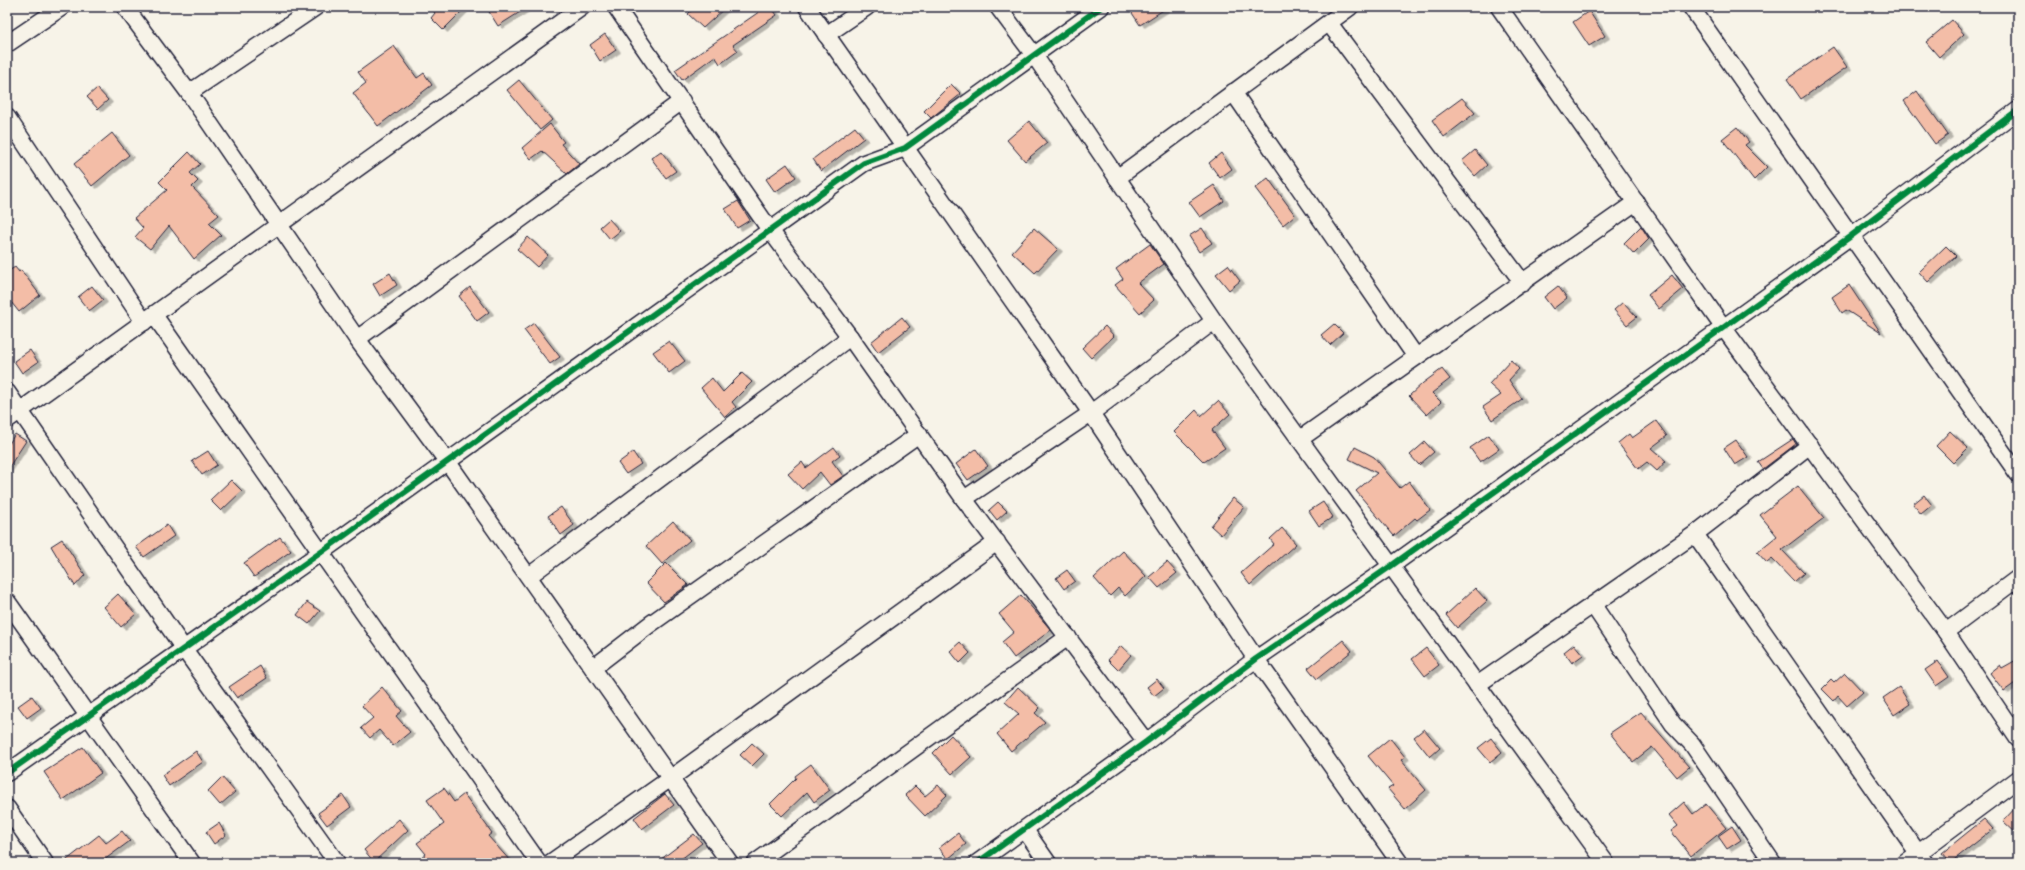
<svg xmlns="http://www.w3.org/2000/svg" width="2025" height="870" font-family="Delius,sans-serif">
  <style>
    .building { fill: #f3bda7; stroke: #22223b; filter: url(#shadow) }
    .lines { fill: none; stroke-linecap: round; stroke-linejoin: round }
    .street-casing { stroke: #22223b; stroke-width: 19 }
    .street { stroke: #f7f3e8; stroke-width: 16 }
    .cycleway-casing { stroke: #f7f3e8; stroke-width: 8 }
    .cycleway { stroke: #00873e; stroke-width: 6 }
  </style>
  <defs>
    <filter id="shadow"><feDropShadow dx="4.5" dy="2.5" stdDeviation="0" flood-color="#0004"/></filter>
  </defs>
  <rect width="100%" height="100%" fill="#f7f3e8"/>
  <filter id="ink" filterUnits="userSpaceOnUse"><feTurbulence type="fractalNoise" baseFrequency=".025" numOctaves="2"/><feDisplacementMap in="SourceGraphic" scale="8" xChannelSelector="R" yChannelSelector="G"/><feConvolveMatrix kernelMatrix="1 2 1 2 8 2 1 2 1" color-interpolation-filters="sRGB"/></filter>
  <g filter="url(#ink)">
    <g class="building">
      <path d="M430 7H466L443 30 431 18 435 13Z"/>
      <path d="M486 7H528L498 26Z"/>
      <path d="M695 7H726L703 28 688 14Z"/>
      <path d="M766 7H771L777 15 733 45 738 51 720 64 715 56 682 80 675 70Z"/>
      <path d="M1128 7H1168L1140 25Z"/>
      <path d="M1589 11 1605 36 1589 46 1573 22Z"/>
      <path d="M1952 20 1964 34 1939 57 1926 42Z"/>
      <path d="M605 34 616 50 600 61 590 45Z"/>
      <path d="M394 46 417 78 424 73 432 85 378 126 353 93 366 83 358 72Z"/>
      <path d="M1833 47 1847 67 1801 99 1787 79Z"/>
      <path d="M519 80 552 120 540 130 507 90Z"/>
      <path d="M951 84 961 94 931 118 924 111Z"/>
      <path d="M97 88 108 100 98 109 87 97Z"/>
      <path d="M1917 91 1948 135 1935 144 1904 101Z"/>
      <path d="M1462 98 1475 113 1444 137 1432 120Z"/>
      <path d="M1029 121 1047 143 1025 161 1007 140Z"/>
      <path d="M550 124 564 142 561 144 579 164 567 174 542 151 531 159 522 148Z"/>
      <path d="M855 127 864 138 821 171 813 159Z"/>
      <path d="M1737 127 1749 142 1745 145 1767 167 1754 180 1722 139Z"/>
      <path d="M112 133 129 155 92 186 74 164Z"/>
      <path d="M1475 150 1487 165 1475 176 1462 161Z"/>
      <path d="M661 151 676 171 666 178 651 158Z"/>
      <path d="M189 152 200 164 190 173 198 181 192 187 219 215 209 223 221 235 194 259 169 226 150 249 135 237 143 228 134 218 167 190 159 182Z"/>
      <path d="M1221 153 1232 169 1220 178 1209 163Z"/>
      <path d="M787 164 796 177 775 192 766 179Z"/>
      <path d="M1268 178 1295 215 1283 225 1255 188Z"/>
      <path d="M1214 185 1224 201 1200 217 1189 202Z"/>
      <path d="M738 201 750 220 737 228 725 209Z"/>
      <path d="M609 219 620 231 610 239 600 227Z"/>
      <path d="M1641 226 1649 239 1634 254 1624 243Z"/>
      <path d="M1034 228 1058 249 1035 273 1012 252Z"/>
      <path d="M1202 228 1212 243 1199 252 1189 236Z"/>
      <path d="M528 237 548 255 537 267 517 249Z"/>
      <path d="M1150 244 1164 264 1138 283 1154 300 1140 313 1115 285 1123 279 1116 269Z"/>
      <path d="M1946 246 1956 256 1928 282 1919 272Z"/>
      <path d="M1228 265 1240 281 1229 290 1216 274Z"/>
      <path d="M15 267 19 272 21 270 40 295 19 312 7 297V272Z"/>
      <path d="M390 273 397 285 380 296 373 284Z"/>
      <path d="M1672 275 1683 289 1659 309 1648 295Z"/>
      <path d="M1849 285 1881 333 1846 310 1842 313 1832 297Z"/>
      <path d="M92 286 103 300 89 311 78 297Z"/>
      <path d="M1558 286 1567 298 1553 309 1544 297Z"/>
      <path d="M470 287 489 312 477 321 459 296Z"/>
      <path d="M1623 302 1637 317 1627 325 1614 310Z"/>
      <path d="M902 317 910 327 878 352 871 342Z"/>
      <path d="M534 323 560 357 550 364 524 330Z"/>
      <path d="M1334 324 1343 333 1330 345 1321 335Z"/>
      <path d="M1105 326 1114 336 1091 358 1082 348Z"/>
      <path d="M669 341 685 361 669 373 653 352Z"/>
      <path d="M30 350 38 362 22 373 14 361Z"/>
      <path d="M1511 360 1519 369 1509 380 1522 399 1492 420 1483 407 1501 395 1489 384Z"/>
      <path d="M1442 369 1450 379 1432 393 1441 402 1427 415 1409 396 1423 383Z"/>
      <path d="M742 373 752 382 732 402 736 407 725 417 701 388 712 378 723 392Z"/>
      <path d="M1218 401 1230 414 1212 430 1225 448 1204 462 1174 432 1196 410 1201 416Z"/>
      <path d="M1656 421 1667 436 1651 448 1666 461 1657 471 1647 462 1638 469 1618 443 1629 434 1632 438Z"/>
      <path d="M1950 431 1968 448 1953 463 1936 446Z"/>
      <path d="M15 434 26 441 7 470V447Z"/>
      <path d="M1489 435 1499 449 1480 462 1470 448Z"/>
      <path d="M1793 439 1796 444 1763 469 1758 462Z"/>
      <path d="M1736 440 1748 457 1735 465 1724 448Z"/>
      <path d="M1425 442 1434 452 1419 465 1410 455Z"/>
      <path d="M834 447 840 455 832 461 843 476 830 485 820 472 802 489 788 474 802 462 806 468Z"/>
      <path d="M1355 447 1374 457 1400 488 1409 481 1430 510 1417 520 1415 518 1394 536 1356 491 1377 473 1349 459Z"/>
      <path d="M976 449 988 466 968 480 956 464Z"/>
      <path d="M208 451 217 465 202 475 192 461Z"/>
      <path d="M633 452 641 464 626 474 618 463Z"/>
      <path d="M231 480 242 491 221 511 210 500Z"/>
      <path d="M1798 486 1824 518 1782 550 1804 573 1794 582 1772 559 1767 563 1757 552 1777 536 1760 515Z"/>
      <path d="M1924 495 1932 505 1921 514 1913 504Z"/>
      <path d="M1233 498 1244 507 1221 535 1211 526Z"/>
      <path d="M998 502 1007 511 997 520 989 510Z"/>
      <path d="M1323 502 1333 517 1319 526 1309 511Z"/>
      <path d="M561 507 574 525 561 535 548 516Z"/>
      <path d="M673 521 690 540 662 564 646 546Z"/>
      <path d="M167 525 174 536 144 557 136 547Z"/>
      <path d="M1282 528 1296 544 1250 585 1241 573 1274 544 1270 539Z"/>
      <path d="M280 537 291 551 254 577 244 563Z"/>
      <path d="M62 539 85 575 75 586 51 546Z"/>
      <path d="M1123 551 1146 576 1125 596 1118 588 1110 596 1094 578Z"/>
      <path d="M1167 562 1177 573 1159 588 1149 577Z"/>
      <path d="M666 563 688 585 664 602 646 583Z"/>
      <path d="M1067 570 1075 581 1064 589 1056 578Z"/>
      <path d="M1475 588 1487 601 1457 628 1446 615Z"/>
      <path d="M118 594 136 614 121 627 104 607Z"/>
      <path d="M1021 595 1051 630 1014 658 1002 642 1014 632 999 614Z"/>
      <path d="M307 602 320 611 309 624 297 615Z"/>
      <path d="M1343 640 1352 651 1317 679 1308 668Z"/>
      <path d="M960 642 970 653 960 663 950 651Z"/>
      <path d="M1574 644 1583 655 1572 663 1564 652Z"/>
      <path d="M1121 646 1131 655 1118 670 1108 660Z"/>
      <path d="M1426 648 1439 665 1425 676 1412 659Z"/>
      <path d="M2018 659V681L2004 691 1990 673 2000 665 2002 668Z"/>
      <path d="M1938 661 1949 677 1936 686 1925 670Z"/>
      <path d="M260 666 267 678 237 698 229 687Z"/>
      <path d="M1845 673 1863 692 1847 706 1838 696 1834 701 1822 689 1831 680 1834 683Z"/>
      <path d="M1157 679 1164 688 1154 696 1147 687Z"/>
      <path d="M382 687 402 711 396 716 410 732 393 746 379 730 370 738 361 728 373 718 362 706Z"/>
      <path d="M1018 687 1040 708 1035 713 1045 722 1011 751 997 734 1019 714 1005 702Z"/>
      <path d="M1899 687 1910 704 1894 715 1883 698Z"/>
      <path d="M32 696 41 708 27 718 18 706Z"/>
      <path d="M1641 712 1689 767 1677 777 1652 747 1633 762 1610 733Z"/>
      <path d="M1424 729 1440 748 1430 757 1414 737Z"/>
      <path d="M951 735 971 757 952 774 933 753Z"/>
      <path d="M1390 738 1405 757 1401 760 1426 790 1405 809 1388 789 1393 786 1368 756Z"/>
      <path d="M1491 738 1502 752 1490 762 1478 748Z"/>
      <path d="M752 743 764 754 752 766 740 755Z"/>
      <path d="M83 747 101 773 63 800 44 772Z"/>
      <path d="M196 751 203 762 169 786 162 775Z"/>
      <path d="M811 764 830 790 814 802 807 792 782 816 770 804 796 778 795 776Z"/>
      <path d="M222 777 235 792 220 805 208 791Z"/>
      <path d="M938 785 947 795 925 816 905 795 915 786 925 796Z"/>
      <path d="M444 788 454 802 464 794 492 833 488 836 512 863H415L426 854 417 843 444 824 427 800Z"/>
      <path d="M665 794 674 805 642 829 634 818Z"/>
      <path d="M343 795 351 807 327 825 318 813Z"/>
      <path d="M1684 802 1693 814 1706 804 1726 828 1691 856 1671 831 1678 826 1669 815Z"/>
      <path d="M2018 805V835L2003 821Z"/>
      <path d="M399 819 408 830 374 862 364 850Z"/>
      <path d="M1984 819 1993 829 1950 863 1942 853Z"/>
      <path d="M219 823 226 835 214 844 206 832Z"/>
      <path d="M1732 826 1741 840 1727 849 1718 836Z"/>
      <path d="M122 831 130 841 100 863H63L99 835 106 843Z"/>
      <path d="M958 833 966 844 948 859 939 848Z"/>
      <path d="M694 834 702 843 676 863H656Z"/>
    </g>
    <g class="lines">
      <g class="street-casing">
        <g id="street">
          <path d="M125 7 189 93 357 339 447 461 730 863"/>
          <path d="M616 7 770 230 850 337 964 499 1146 742"/>
          <path d="M807 7 1091 413 1256 659 1400 863"/>
          <path d="M998 7 1034 55 1214 321 1606 863"/>
          <path d="M1499 7 1723 327 1946 632 2018 739"/>
          <path d="M1691 7 2018 474"/>
          <path d="M1329 23 1523 283"/>
          <path d="M826 35 867 7"/>
          <path d="M7 44 62 7"/>
          <path d="M1233 92 1416 357"/>
          <path d="M189 93 316 7"/>
          <path d="M7 117 144 322"/>
          <path d="M1117 178 1350 7"/>
          <path d="M154 315 539 863"/>
          <path d="M357 339 682 101"/>
          <path d="M7 392 184 649 337 863"/>
          <path d="M7 420 582 7"/>
          <path d="M1300 439 1636 202"/>
          <path d="M964 499 1091 413 1214 321"/>
          <path d="M1695 534 1925 863"/>
          <path d="M529 576 850 337"/>
          <path d="M7 601 192 863"/>
          <path d="M1593 605 1673 724 1692 744 1773 863"/>
          <path d="M1946 632 2018 578"/>
          <path d="M593 668 649 625 919 434"/>
          <path d="M1477 685 1695 534 1810 445"/>
          <path d="M7 773 320 553 864 163 905 148 1101 7"/>
          <path d="M7 808 45 863"/>
          <path d="M1025 830 1048 863"/>
          <path d="M550 863 671 778 997 542"/>
          <path d="M755 863 1068 637"/>
          <path d="M977 863 1146 742 1256 659 1391 566 1851 236 2018 110"/>
          <path d="M1905 863 2018 779"/>
        </g>
      </g>
      <use href="#street" class="street"/>
      <g class="cycleway-casing">
        <g id="cycleway">
          <path d="M7 773 320 553 864 163 905 148 1101 7"/>
          <path d="M977 863 1146 742 1256 659 1391 566 1851 236 2018 110"/>
        </g>
      </g>
      <use href="#cycleway" class="cycleway"/>
    </g>
  </g>
  <rect width="2025" height="870" fill="none" stroke="#f7f3e8" stroke-width="24"/>
  <rect x="12" y="12" width="2001" height="846" fill="none" stroke="#22223b" stroke-width="1.5" filter="url(#ink)"/>
</svg>
